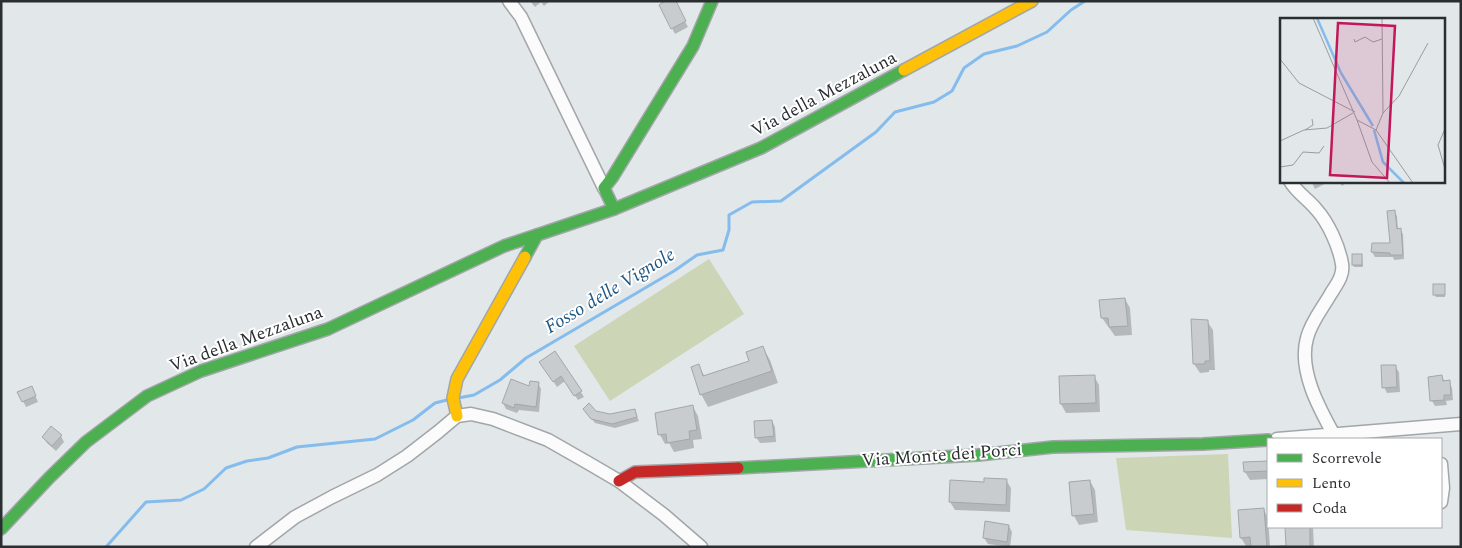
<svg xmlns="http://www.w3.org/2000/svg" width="1462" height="548" font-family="Spectral,serif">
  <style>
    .pitch { fill: #ccd6b7 }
    .shadow { fill: #0003 }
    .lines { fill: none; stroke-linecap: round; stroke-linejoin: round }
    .stream { stroke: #84bced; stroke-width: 3 }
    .building { fill: #c8ccce; stroke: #a3a7aa }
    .street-casing { stroke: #a2a6a9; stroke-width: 15 }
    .fast-casing { stroke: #a2a6a9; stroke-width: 14 }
    .slow-casing { stroke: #a2a6a9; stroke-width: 14 }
    .jam-casing { stroke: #a2a6a9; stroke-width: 14 }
    .street { stroke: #fbfbfc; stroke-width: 12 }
    .fast { stroke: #4caf50; stroke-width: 11 }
    .slow { stroke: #ffc107; stroke-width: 11 }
    .jam { stroke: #c62828; stroke-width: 11 }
    .labels { text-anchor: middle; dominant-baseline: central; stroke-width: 4; stroke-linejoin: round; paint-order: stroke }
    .street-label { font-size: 18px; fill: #2b2e31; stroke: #fff }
    .water-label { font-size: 19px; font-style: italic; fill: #1d5683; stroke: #fff }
    .inset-river { fill: none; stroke: #84bced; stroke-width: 2.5 }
    .inset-road { fill: none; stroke: #999da0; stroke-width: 1 }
    .view { fill: #c2185b; fill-opacity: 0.15; stroke: #c2185b; stroke-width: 2.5 }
    .inset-edge { fill: none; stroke: #2b2e31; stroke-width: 2.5 }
  </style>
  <rect width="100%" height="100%" fill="#e2e7ea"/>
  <g class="pitch">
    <path d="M709 259 744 314 610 401 574 346Z"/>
    <path d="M1228 454 1232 538 1126 530 1116 458Z"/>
  </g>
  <g class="shadow">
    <path d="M530 1H550L544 6 541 2 535 7Z"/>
    <path d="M674 1 688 27 675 34 660 5Z"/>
    <path d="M1311 181H1330L1315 189Z"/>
    <path d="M1339 181H1349L1342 186Z"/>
    <path d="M1394 212 1397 216 1398 230H1400L1403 234 1404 259 1394 260 1393 257H1375L1372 252 1391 244Z"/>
    <path d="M1362 255 1363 267H1354L1353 265Z"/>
    <path d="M1444 285 1445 297H1436L1434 294Z"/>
    <path d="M1125 299 1130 308 1132 335 1115 336 1102 318Z"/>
    <path d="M1207 321 1213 330 1215 370H1209V372L1200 373 1194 364Z"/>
    <path d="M763 348 770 360 778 383 708 407 701 394 699 366 705 377 750 362Z"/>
    <path d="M555 352 584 397 578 400 565 381 557 387 544 367Z"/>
    <path d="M1395 366 1399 372 1400 392 1387 393 1384 387Z"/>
    <path d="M1094 376 1099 385 1100 412 1066 413 1061 404Z"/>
    <path d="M1442 377 1445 382H1449L1452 388 1453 400 1446 401 1447 405 1435 406 1432 401Z"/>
    <path d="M538 383 541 389 539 412 519 410 517 413 506 409 503 403Z"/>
    <path d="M34 393 38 402 26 407 23 401Z"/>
    <path d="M693 407 698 416 702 439 693 440 694 448 674 452 669 443 665 444 660 435Z"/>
    <path d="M584 409 610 416 635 411 639 421 615 428 595 423Z"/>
    <path d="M772 421 775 427 776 442 760 443 756 437Z"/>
    <path d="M61 436 64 442 56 451 47 443 43 437Z"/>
    <path d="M1268 462V479L1250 480 1245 472V463Z"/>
    <path d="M1006 480 1011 488 1010 512 955 510 950 502 985 483Z"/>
    <path d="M1090 481 1095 490 1098 522 1079 525 1074 516Z"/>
    <path d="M1264 510 1268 518 1270 546 1287 545 1286 527H1313L1314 547 1246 546 1241 538Z"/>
    <path d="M1009 526 1012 532 1010 547 988 544 984 538Z"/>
  </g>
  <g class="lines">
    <g class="stream">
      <path d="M458 398 474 395 500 380 526 358 674 271 697 255 723 250 729 230V215L752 202 781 201 876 132 895 112 934 102 952 91 964 68 984 54 1017 46 1047 32 1071 10 1085 1"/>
      <path d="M106 547 146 502 181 500 204 489 226 468 247 461 268 458 297 447 375 439 413 420 435 403 447 400"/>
    </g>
  </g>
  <g class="building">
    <path d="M665 1H676L686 21 671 29 659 5Z"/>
    <path d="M1395 210 1397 229 1401 228 1403 255H1390V253L1371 252 1372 243H1390L1387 211Z"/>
    <rect x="1352" y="254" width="10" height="11"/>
    <rect x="1433" y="284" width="12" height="11"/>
    <path d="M1125 298 1128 326 1109 327 1108 318H1101L1099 300Z"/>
    <path d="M1191 319 1208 320 1210 361H1205V364H1193Z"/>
    <path d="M763 346 772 371 700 395 691 367 699 364 703 376 749 361 746 352Z"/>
    <path d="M555 351 582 391 574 396 561 376 553 382 539 362Z"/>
    <path d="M1381 365H1396L1397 387 1382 388Z"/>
    <path d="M1095 375 1096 403 1060 404 1059 376Z"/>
    <path d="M1442 375 1443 381 1450 380 1451 395H1444V400L1430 401 1428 377Z"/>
    <path d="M511 379 529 386 530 381 539 382 536 407 515 404 514 408 502 403Z"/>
    <path d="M32 386 36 396 22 402 17 392Z"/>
    <path d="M589 403 596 411 610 414 635 409 637 417 612 424 591 419 583 409Z"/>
    <path d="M693 405 697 430 689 431 690 439 667 443 666 434 658 435 655 413Z"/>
    <path d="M772 420 774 436 755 438 754 421Z"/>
    <path d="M51 426 62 435 52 446 42 437Z"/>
    <path d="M1268 461V471L1244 472 1243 462Z"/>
    <path d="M984 478 1007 479 1006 505 949 502 950 480 984 482Z"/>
    <path d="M1090 480 1094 514 1072 516 1069 482Z"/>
    <path d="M1264 508 1267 547H1251L1250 537 1240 538 1238 510Z"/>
    <path d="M985 521 1009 525 1007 542 983 538Z"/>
    <path d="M1285 527H1310V547H1286Z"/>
  </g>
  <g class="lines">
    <g class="street-casing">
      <g id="street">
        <path d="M509 1 521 17 604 188"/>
        <path d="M1290 181C1297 193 1308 199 1316 209 1328 222 1339 246 1342 264 1344 276 1336 285 1330 295 1322 309 1311 322 1307 338 1298 370 1319 408 1334 435"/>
        <path d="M1277 439 1461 424"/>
        <path d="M1441 464 1443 488 1441 502"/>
        <path d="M256 547 295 517 332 497 377 475 407 456 438 432 457 416 471 414 493 419 548 440 590 464 619 481 664 515 701 547"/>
      </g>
    </g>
    <g class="fast-casing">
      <g id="fast">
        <path d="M614 209 604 188 612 178 693 46 712 1"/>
        <path d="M537 235 614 209 761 148 904 70"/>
        <path d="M738 468 978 455 1053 447 1203 444 1268 440"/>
        <path d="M1 529 49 478 86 442 147 396 201 371 328 329 504 246 537 235 525 257"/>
      </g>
    </g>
    <g class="slow-casing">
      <g id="slow">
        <path d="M904 70 1032 1"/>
        <path d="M457 416 453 398 457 379 525 257"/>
      </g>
    </g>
    <g class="jam-casing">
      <path id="jam" d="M619 481 635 472 738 468"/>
    </g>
    <use href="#street" class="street"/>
    <use href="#fast" class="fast"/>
    <use href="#slow" class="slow"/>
    <use href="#jam" class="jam"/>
  </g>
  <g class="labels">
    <g class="street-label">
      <text transform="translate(824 94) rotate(-28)">Via della Mezzaluna</text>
      <text transform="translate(246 339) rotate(-20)">Via della Mezzaluna</text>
      <text transform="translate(942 455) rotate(-4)">Via Monte dei Porci</text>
    </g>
    <g class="water-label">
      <text transform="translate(610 291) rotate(-31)">Fosso delle Vignole</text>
    </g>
  </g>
  <g transform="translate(1280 18)">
    <rect width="165" height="165" fill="#e2e7ea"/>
    <path class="inset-river" d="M37 0 61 55 93 108M94 112 103 144 124 165"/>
    <path class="inset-road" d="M33 0 77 102M102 0 103 95M74 21 75 24 85 19 93 24 102 21M0 41 19 65 75 94M165 111 158 127 165 151M25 112 33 107 32 101M96 112 103 95 119 78 148 25M96 112 77 102 92 144 110 165M96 112 133 165M0 123 24 112 47 110 73 95M0 149 13 147 23 134 39 135 44 128"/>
    <path class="view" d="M58 5 115 8 107 160 50 157Z"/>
    <rect width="165" height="165" class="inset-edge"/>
  </g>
  <rect width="1462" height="548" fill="none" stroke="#2b2e31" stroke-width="5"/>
  <rect x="1267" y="438" width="175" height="90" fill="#ffffff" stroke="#aaabad"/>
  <rect x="1277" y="454" width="25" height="8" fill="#4caf50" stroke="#aaabad"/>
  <text x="1312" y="463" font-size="15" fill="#2b2e31">Scorrevole</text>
  <rect x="1277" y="479" width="25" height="8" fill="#ffc107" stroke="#aaabad"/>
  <text x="1312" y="488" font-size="15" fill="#2b2e31">Lento</text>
  <rect x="1277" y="504" width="25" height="8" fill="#c62828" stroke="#aaabad"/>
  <text x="1312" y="513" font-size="15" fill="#2b2e31">Coda</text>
</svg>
